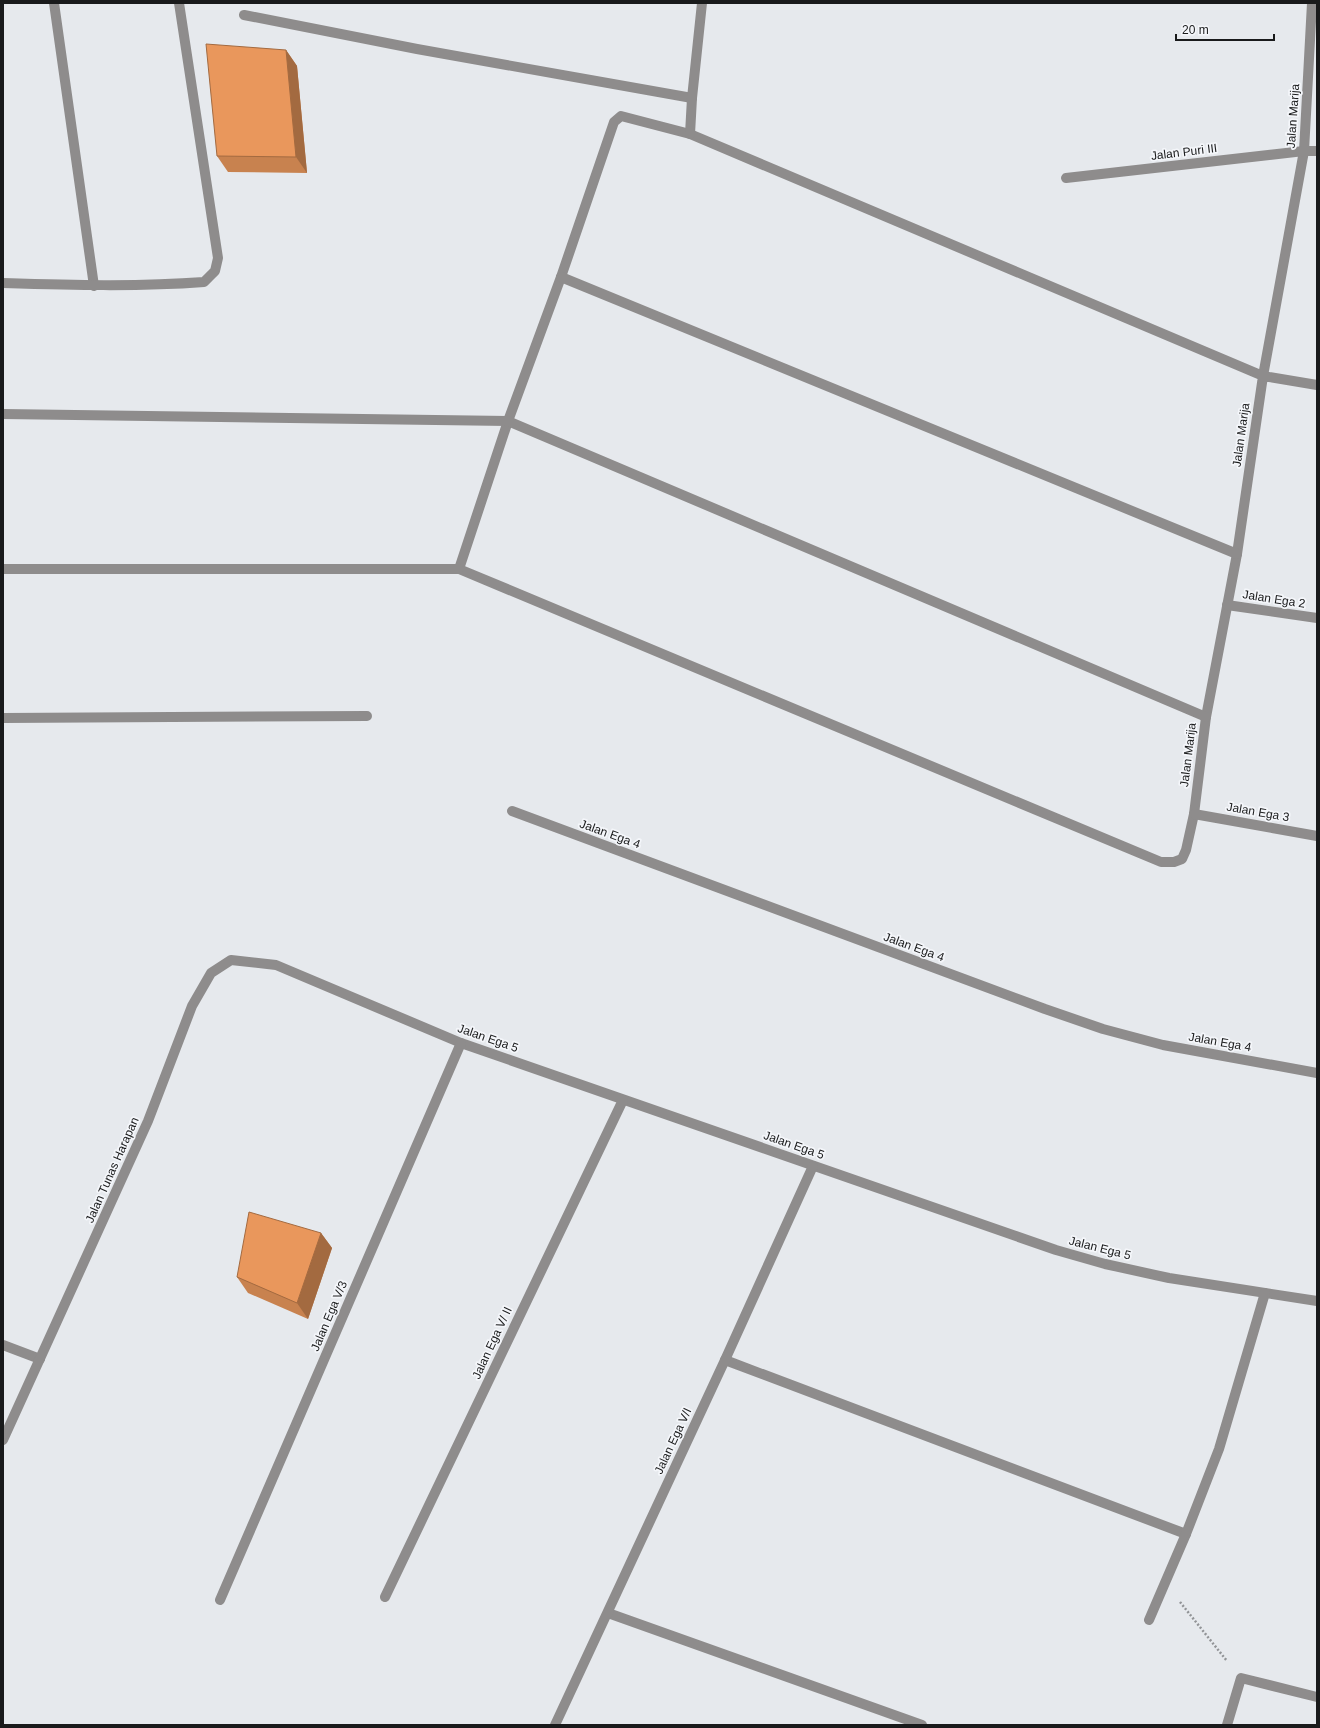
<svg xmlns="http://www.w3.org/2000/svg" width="1320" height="1728" font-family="Helvetica,sans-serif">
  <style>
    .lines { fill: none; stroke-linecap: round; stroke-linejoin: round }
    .path { stroke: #929497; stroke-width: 2.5; stroke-dasharray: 2 2; stroke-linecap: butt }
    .lane { stroke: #8e8c8c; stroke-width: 10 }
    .street { stroke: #8e8c8c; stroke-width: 10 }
    .wall { fill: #c8824f }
    .shaded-wall { fill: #a36a40 }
    .building { fill: #e9975c; stroke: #a36a40 }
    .labels { text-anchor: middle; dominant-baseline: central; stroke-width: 3.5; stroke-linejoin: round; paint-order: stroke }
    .street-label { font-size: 12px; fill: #191a1b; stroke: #f4f6fa }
  </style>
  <rect width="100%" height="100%" fill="#e6e9ed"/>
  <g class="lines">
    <path class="path" d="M1180 1602 1227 1661"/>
    <g class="lane">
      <path d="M3 1345 40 1359"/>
      <path d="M608 1613 922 1725"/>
    </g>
    <g class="street">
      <path d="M54 3 94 286"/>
      <path d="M1312 3 1304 151 1263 376 1237 554 1206 717 1194 814 1186 850 1182 859 1174 862H1161L459 569 508 421 561 277 614 122 621 116 690 134 1263 376 1317 385"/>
      <path d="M244 15 417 49 692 98"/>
      <path d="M690 134 692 98 702 3"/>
      <path d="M1066 178 1304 151H1317"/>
      <path d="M561 277 1237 554"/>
      <path d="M3 283C70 285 137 287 204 282L215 271 218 258 179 3"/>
      <path d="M3 414 508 421 1206 717"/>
      <path d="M3 569H459"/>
      <path d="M1227 605 1317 618"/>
      <path d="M3 718 367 716"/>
      <path d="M512 811 1045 1009 1103 1029 1163 1045 1317 1073"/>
      <path d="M1194 814 1317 836"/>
      <path d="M725 1360 1186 1534"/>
      <path d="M3 1440 148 1121 192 1006 211 973 231 960 276 965 461 1043 1056 1250 1105 1264 1169 1278 1317 1301"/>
      <path d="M385 1597 623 1100"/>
      <path d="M220 1600 461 1043"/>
      <path d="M1149 1620 1186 1534 1219 1449 1265 1293"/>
      <path d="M555 1725 725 1360 813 1166"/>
      <path d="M1227 1725 1241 1678 1317 1697"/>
    </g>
  </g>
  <g class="wall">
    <path d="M286 50 297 66 307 173 228 172 217 156Z"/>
    <path d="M321 1233 332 1248 308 1319 248 1293 237 1277Z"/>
  </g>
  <g class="shaded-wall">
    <path d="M286 50 297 66 307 173 296 157Z"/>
    <path d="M321 1233 332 1248 308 1319 297 1303Z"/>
  </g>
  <g class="building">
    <path d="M206 44 286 50 296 157 217 156Z"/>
    <path d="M249 1212 321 1233 297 1303 237 1277Z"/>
  </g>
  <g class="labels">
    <g class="street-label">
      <text transform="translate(1293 116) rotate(-86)">Jalan Marija</text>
      <text transform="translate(1184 152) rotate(-7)">Jalan Puri III</text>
      <text transform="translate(1241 435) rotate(-82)">Jalan Marija</text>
      <text transform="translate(1274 599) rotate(9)">Jalan Ega 2</text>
      <text transform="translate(1188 755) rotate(-83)">Jalan Marija</text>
      <text transform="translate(1258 812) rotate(10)">Jalan Ega 3</text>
      <text transform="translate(610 834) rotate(20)">Jalan Ega 4</text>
      <text transform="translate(914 947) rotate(20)">Jalan Ega 4</text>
      <text transform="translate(488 1038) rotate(19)">Jalan Ega 5</text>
      <text transform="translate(1220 1042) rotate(10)">Jalan Ega 4</text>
      <text transform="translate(794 1145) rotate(19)">Jalan Ega 5</text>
      <text transform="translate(112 1170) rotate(-66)">Jalan Tunas Harapan</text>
      <text transform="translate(1100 1248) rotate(14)">Jalan Ega 5</text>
      <text transform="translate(329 1316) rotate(-67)">Jalan Ega V/3</text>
      <text transform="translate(492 1343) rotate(-65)">Jalan Ega V/ II</text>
      <text transform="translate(673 1441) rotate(-65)">Jalan Ega V/I</text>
    </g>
  </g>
  <rect width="1320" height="1728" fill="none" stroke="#191a1b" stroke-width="8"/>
  <path d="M1176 34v6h98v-6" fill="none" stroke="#191a1b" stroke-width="2"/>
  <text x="1182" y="34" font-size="12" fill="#191a1b" stroke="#f4f6fa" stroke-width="3" paint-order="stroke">20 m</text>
</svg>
